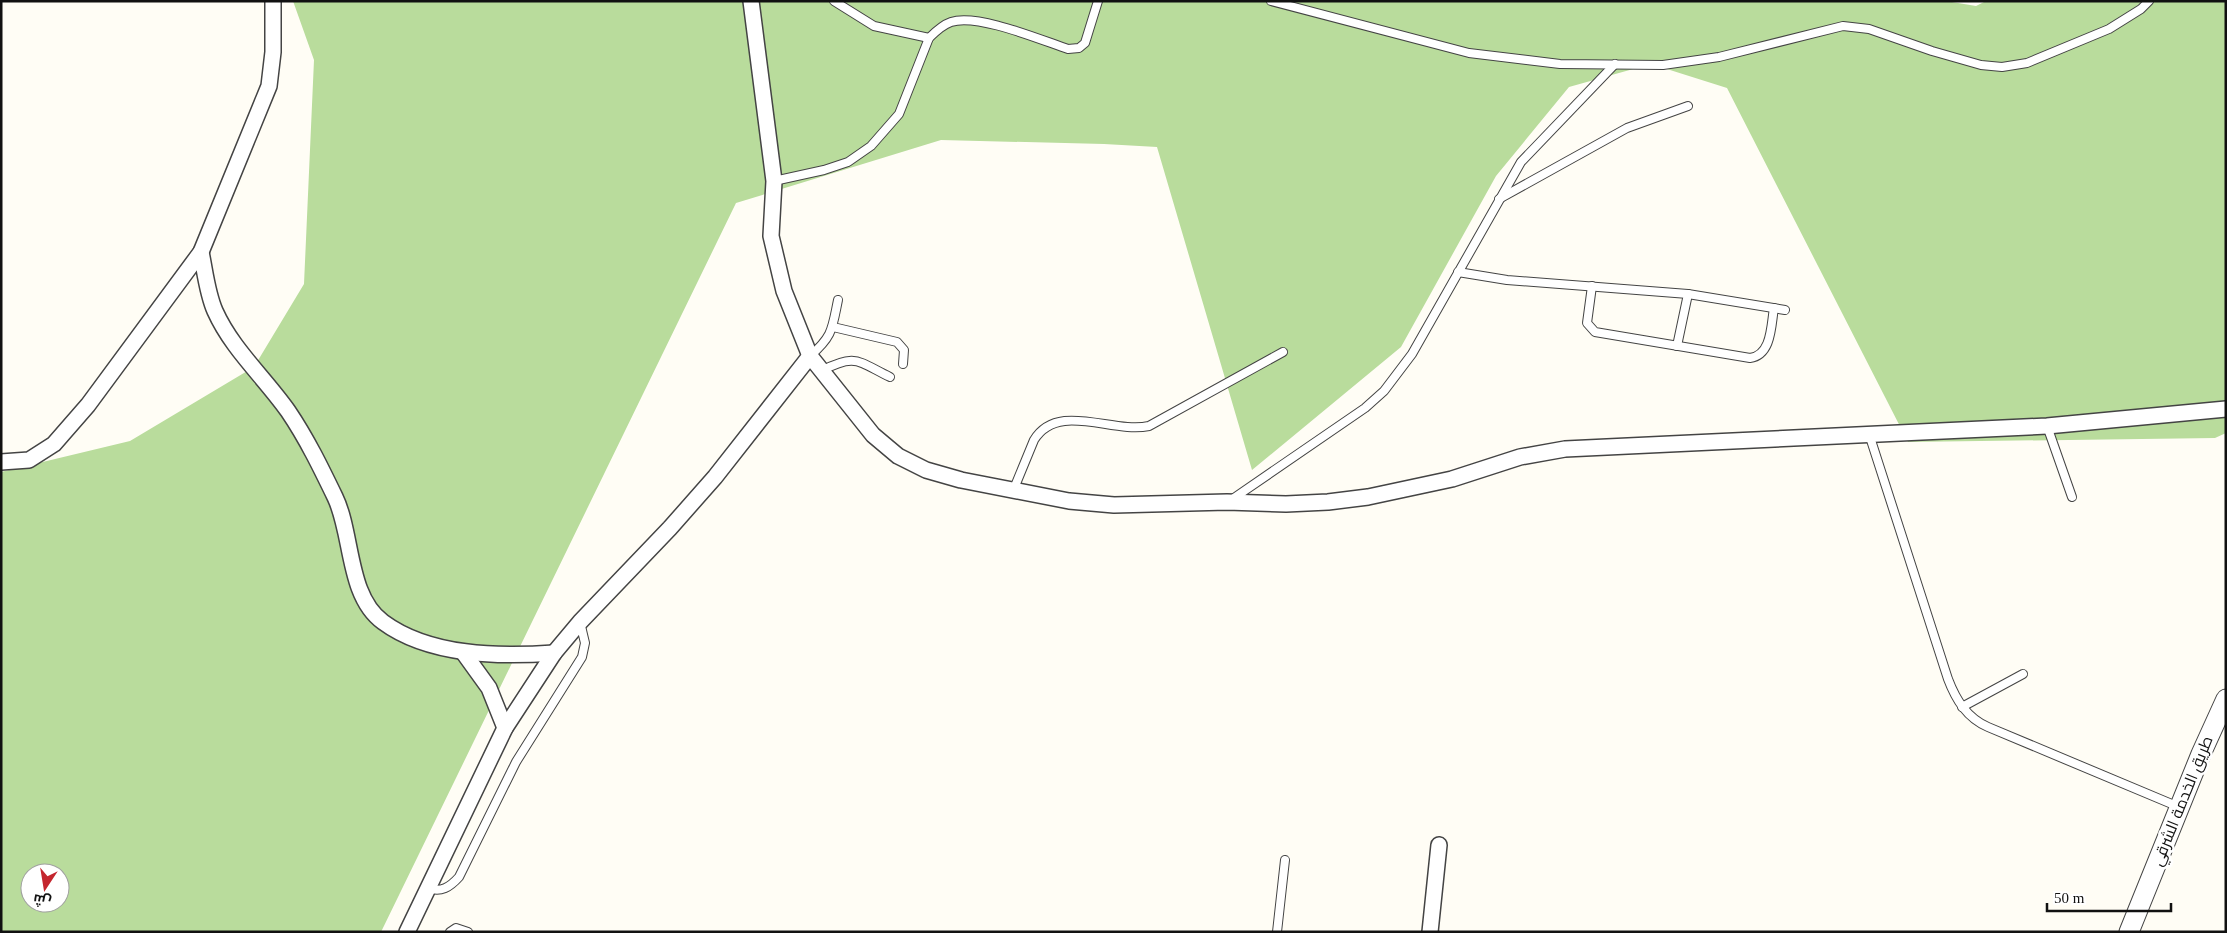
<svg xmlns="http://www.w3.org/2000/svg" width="2227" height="933" font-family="'Times New Roman',Cairo,serif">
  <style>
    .forest { fill: #b9dc9c; fill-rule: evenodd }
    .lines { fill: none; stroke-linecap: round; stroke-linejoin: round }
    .service-casing { stroke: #444; stroke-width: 10 }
    .minor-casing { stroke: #444; stroke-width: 18 }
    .tertiary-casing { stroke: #444; stroke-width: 21 }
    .service { stroke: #fff; stroke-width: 8 }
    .minor { stroke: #fff; stroke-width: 15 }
    .tertiary { stroke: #fff; stroke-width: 19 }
    .labels { text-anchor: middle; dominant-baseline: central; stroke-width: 5; stroke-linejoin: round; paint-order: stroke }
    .street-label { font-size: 16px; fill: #111; stroke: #fff }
  </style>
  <rect width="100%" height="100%" fill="#fffdf5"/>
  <path class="forest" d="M293 1H1946L1976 6 1986 1H2226V433L2215 438 1908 442 1727 88 1651 64 1569 87 1496 176 1401 347 1252 470 1157 147 1104 144 941 140 736 203 381 932H1V472L130 441 254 367 304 284 314 60ZM30 873H60V903H30Z"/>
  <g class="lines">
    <g class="service-casing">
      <g id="service">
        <path d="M834 1 874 26 929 38"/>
        <path d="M1271 1 1469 53 1560 64 1663 65 1719 57 1843 26 1869 29 1932 51 1981 65 2002 67 2027 63 2109 29 2141 9 2149 1"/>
        <path d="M774 181 824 170 848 162 871 146 899 114 929 38C935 32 942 25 951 22 977 13 1041 40 1068 49L1079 48 1085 43 1098 1"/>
        <path d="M1499 199 1627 128 1688 106"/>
        <path d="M1458 272 1507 280 1688 294 1785 310"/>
        <path d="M1592 286 1587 323 1595 332 1750 358C1772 355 1771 325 1774 308"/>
        <path d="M833 327 897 342 904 350 903 364"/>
        <path d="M1677 346 1688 294"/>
        <path d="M810 356C833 336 832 329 838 300"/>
        <path d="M821 371C856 353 857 361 890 377"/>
        <path d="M2047 426 2072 497"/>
        <path d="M1869 434 1948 679C1956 700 1967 718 1988 727L2179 807"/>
        <path d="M1013 491 1034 440C1058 401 1112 434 1149 426L1283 352"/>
        <path d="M1231 500 1365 408 1384 391 1412 354 1521 162 1615 64"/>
        <path d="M1962 707 2023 674"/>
        <path d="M428 888C441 893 450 887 459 877L516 762 582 657 585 643 580 622"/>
        <path d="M450 932 456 928 468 932"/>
        <path d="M1277 932 1285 860"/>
      </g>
    </g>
    <g class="minor-casing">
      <g id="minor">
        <path d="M751 1 774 181 771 236 784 291 810 356 873 435 898 456 926 470 961 480 1069 501 1114 505 1227 502 1286 504 1328 502 1368 497 1452 479 1520 457 1565 449 2047 426 2226 409"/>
        <path d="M201 252C205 271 207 293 215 311 232 349 264 377 288 411 307 439 321 468 335 497 353 534 347 596 383 622 429 656 499 657 554 653"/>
        <path d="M1 462 29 460 54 444 88 405 201 252 269 86 273 52V1"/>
        <path d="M463 652 489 688 505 728"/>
        <path d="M407 932 505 728 554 653 580 622 670 528 715 477 810 356"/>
        <path d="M1430 932 1439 845"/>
      </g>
    </g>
    <g class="tertiary-casing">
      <path id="tertiary" d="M2129 932 2201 754 2226 699"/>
    </g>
    <use href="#service" class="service"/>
    <use href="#minor" class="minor"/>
    <use href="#tertiary" class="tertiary"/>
  </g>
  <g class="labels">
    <g class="street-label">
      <text transform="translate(2182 801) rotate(-68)">طريق الخدمة الشرقي</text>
    </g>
  </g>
  <rect width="2227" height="933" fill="none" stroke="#111111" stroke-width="5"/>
  <g transform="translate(45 888) rotate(192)"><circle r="24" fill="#ffffff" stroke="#a0a0a0"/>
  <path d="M0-4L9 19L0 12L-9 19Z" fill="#c4262e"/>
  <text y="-8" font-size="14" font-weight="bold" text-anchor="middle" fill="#111111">ش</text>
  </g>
  <path d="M2047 903v8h124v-8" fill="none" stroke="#111111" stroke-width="2.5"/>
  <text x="2054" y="903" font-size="15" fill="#111111" stroke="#ffffff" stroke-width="4" paint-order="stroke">50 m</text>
</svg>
